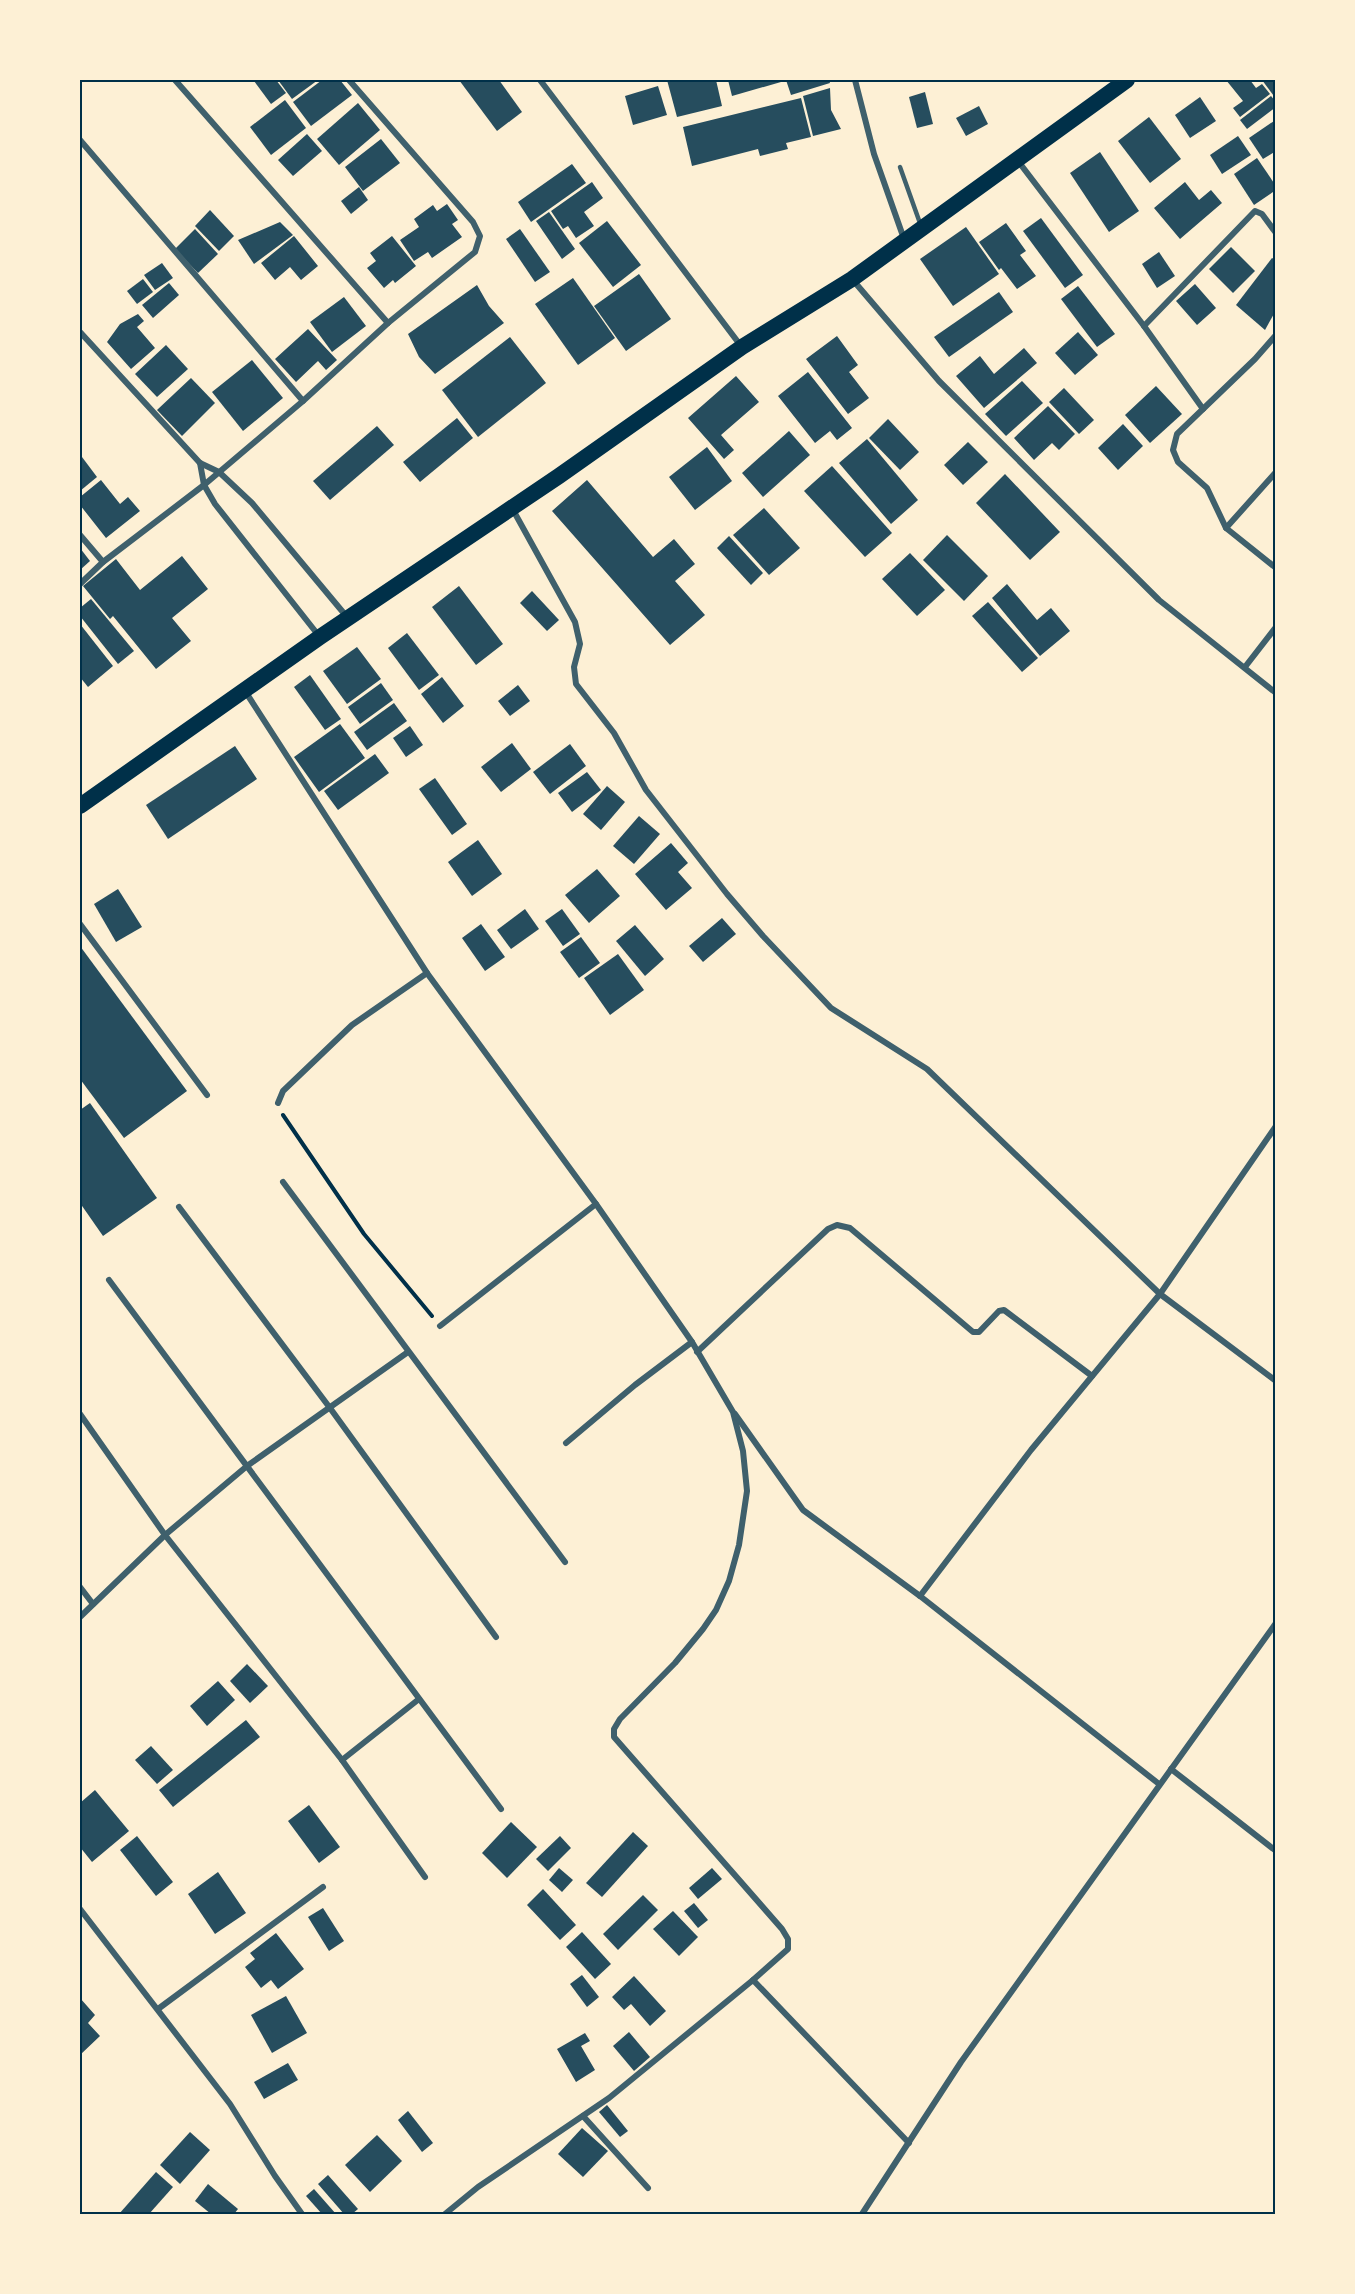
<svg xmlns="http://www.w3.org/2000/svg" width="1355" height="2294" font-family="'Varela Round',sans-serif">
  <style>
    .building { fill: #264d5e }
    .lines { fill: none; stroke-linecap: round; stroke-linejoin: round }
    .path { stroke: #003049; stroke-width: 4 }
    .service { stroke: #3f606c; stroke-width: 4.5 }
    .minor { stroke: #3f606c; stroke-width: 6 }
    .trunk { stroke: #003049; stroke-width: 16 }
    .neatline { fill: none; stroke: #003049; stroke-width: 2 }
  </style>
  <rect width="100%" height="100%" fill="#fdf0d5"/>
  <g class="building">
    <path d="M256 80H276L286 93 271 104 254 81Z"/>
    <path d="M278 80H318L292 99Z"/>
    <path d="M322 80H340L352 95 311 126 293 102Z"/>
    <path d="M459 80H499L522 112 497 131Z"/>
    <path d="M667 80H716L722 106 677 117Z"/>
    <path d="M728 80H780L781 82 732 96Z"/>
    <path d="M786 80H829L830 83 791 95Z"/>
    <path d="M1226 80H1250L1256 88 1262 84 1270 94 1240 117 1233 108 1243 101Z"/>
    <path d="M1262 80H1276V99Z"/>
    <path d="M658 86 667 115 633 125 625 96Z"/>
    <path d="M830 88 831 110 841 129 813 136 803 96Z"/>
    <path d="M925 92 933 124 917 128 909 97Z"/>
    <path d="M1271 96 1276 102V107L1247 129 1240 120Z"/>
    <path d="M1200 97 1216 121 1190 138 1175 115Z"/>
    <path d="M801 98 811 137 786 143 788 149 760 156 758 149 692 166 683 127Z"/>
    <path d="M285 100 306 128 271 155 250 127Z"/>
    <path d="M358 103 380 130 339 165 317 139Z"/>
    <path d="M979 106 988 124 966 136 956 118Z"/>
    <path d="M1149 117 1181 159 1150 183 1118 141Z"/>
    <path d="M1274 121 1276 151 1263 159 1249 138Z"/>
    <path d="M307 134 322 151 293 176 278 160Z"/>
    <path d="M1238 136 1251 155 1222 174 1210 155Z"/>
    <path d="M381 139 400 163 363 191 345 167Z"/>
    <path d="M1100 152 1139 211 1109 232 1070 173Z"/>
    <path d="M1257 158 1276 186V190L1254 205 1234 174Z"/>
    <path d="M572 164 586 183 531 222 518 202Z"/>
    <path d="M592 182 603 198 584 212 594 226 576 238 568 226 563 229 551 211Z"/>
    <path d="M1185 182 1199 200 1211 190 1222 203 1180 239 1154 208Z"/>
    <path d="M359 187 368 200 351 214 341 201Z"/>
    <path d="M447 204 458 220 452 224 462 237 432 258 428 252 414 261 400 240 419 227 414 219 433 205 437 211Z"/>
    <path d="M210 210 234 236 219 251 195 226Z"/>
    <path d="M549 212 575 249 562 259 536 221Z"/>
    <path d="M1041 218 1083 275 1065 288 1023 231Z"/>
    <path d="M607 221 641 265 613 287 579 243Z"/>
    <path d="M280 222 293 235 254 264 238 240Z"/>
    <path d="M1006 223 1026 251 1020 255 1036 276 1017 289 1001 268 999 270 979 242Z"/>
    <path d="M966 227 999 274 953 306 920 259Z"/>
    <path d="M195 229 218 254 198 273 175 249Z"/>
    <path d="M520 229 550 272 535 282 506 239Z"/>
    <path d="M294 236 318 266 301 280 290 267 275 280 261 263Z"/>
    <path d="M392 236 416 266 395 283 393 280 384 288 367 268 376 261 370 253Z"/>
    <path d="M1231 247 1255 271 1233 293 1209 269Z"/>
    <path d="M1159 252 1175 276 1157 288 1142 264Z"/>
    <path d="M1272 258 1276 260V310L1265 330 1236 305Z"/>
    <path d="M162 263 173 278 155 290 144 275Z"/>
    <path d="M639 274 671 319 626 351 594 306Z"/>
    <path d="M573 278 615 338 578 365 535 304Z"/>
    <path d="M143 279 153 292 137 304 127 291Z"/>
    <path d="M169 283 179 295 153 318 142 305Z"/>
    <path d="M1195 284 1216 308 1197 325 1176 301Z"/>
    <path d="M477 285 489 306 504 323 435 374 419 357 408 334Z"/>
    <path d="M1078 286 1115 334 1097 347 1061 299Z"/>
    <path d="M999 292 1013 312 949 357 934 337Z"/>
    <path d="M344 297 366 326 332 352 310 322Z"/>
    <path d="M138 314 144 321 137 327 155 348 131 369 107 342 120 324Z"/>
    <path d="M308 329 337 360 326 370 318 361 296 382 275 359Z"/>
    <path d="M1078 332 1098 355 1075 375 1055 353Z"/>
    <path d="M837 336 858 365 849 372 869 398 848 414 806 359Z"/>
    <path d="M510 337 546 383 478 437 442 390Z"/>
    <path d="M166 345 188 369 157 397 135 374Z"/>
    <path d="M1024 348 1037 363 984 408 956 376 980 356 994 374Z"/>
    <path d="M252 360 283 398 243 431 212 392Z"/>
    <path d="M808 372 852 428 837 440 830 431 815 443 778 396Z"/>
    <path d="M736 376 759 402 721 435 734 450 724 459 688 418Z"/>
    <path d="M191 378 215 403 182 436 157 410Z"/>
    <path d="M1022 381 1043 403 1006 436 985 414Z"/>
    <path d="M1156 386 1182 414 1150 443 1125 415Z"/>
    <path d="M1064 388 1094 420 1079 434 1049 402Z"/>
    <path d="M1048 406 1075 434 1059 450 1052 443 1034 460 1014 438Z"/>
    <path d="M457 418 473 438 420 482 403 462Z"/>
    <path d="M888 419 919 452 900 470 869 438Z"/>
    <path d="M1123 424 1143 446 1118 470 1098 448Z"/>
    <path d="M377 426 394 445 330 500 313 481Z"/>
    <path d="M789 431 810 455 763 497 742 473Z"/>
    <path d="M867 439 918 500 891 524 839 463Z"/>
    <path d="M968 442 988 462 963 485 944 465Z"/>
    <path d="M707 447 732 481 695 510 669 477Z"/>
    <path d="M82 457 97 477 80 491V459Z"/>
    <path d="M832 466 892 533 865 557 804 491Z"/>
    <path d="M1005 474 1060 532 1030 560 976 503Z"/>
    <path d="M101 480 120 504 128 497 140 511 106 538 80 505V497Z"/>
    <path d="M587 480 653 557 674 539 695 564 675 581 705 615 670 645 552 511Z"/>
    <path d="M764 508 800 548 769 575 733 535Z"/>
    <path d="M947 535 988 576 964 601 923 560Z"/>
    <path d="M729 536 763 573 751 585 717 548Z"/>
    <path d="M80 548 90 561 80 570Z"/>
    <path d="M910 553 945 590 917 616 882 579Z"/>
    <path d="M182 556 208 589 172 618 191 641 156 669 113 616 110 619 83 586 116 559 140 590Z"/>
    <path d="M1007 584 1037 620 1051 608 1070 631 1040 656 992 598Z"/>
    <path d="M459 586 503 644 476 665 432 607Z"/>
    <path d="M532 591 559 620 547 631 520 603Z"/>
    <path d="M91 599 134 651 118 664 80 616V608Z"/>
    <path d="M988 602 1038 658 1022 672 972 616Z"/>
    <path d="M80 624 113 666 88 687 80 677Z"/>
    <path d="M407 633 439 675 419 690 388 648Z"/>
    <path d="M357 647 381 679 347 704 323 671Z"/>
    <path d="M310 675 341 719 325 730 294 687Z"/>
    <path d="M442 677 464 706 443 723 421 694Z"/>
    <path d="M381 683 393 700 360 724 348 707Z"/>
    <path d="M518 685 530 701 510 716 498 701Z"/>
    <path d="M394 703 407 721 367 750 354 732Z"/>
    <path d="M340 724 365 758 319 792 294 757Z"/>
    <path d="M410 726 423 745 406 757 393 738Z"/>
    <path d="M512 743 531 769 501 792 481 767Z"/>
    <path d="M570 744 586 766 550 794 533 772Z"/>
    <path d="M235 746 257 779 168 839 146 805Z"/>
    <path d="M375 754 389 773 338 810 324 791Z"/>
    <path d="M587 772 601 790 572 812 558 793Z"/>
    <path d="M435 778 467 824 452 835 419 789Z"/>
    <path d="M607 786 625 802 601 830 583 814Z"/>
    <path d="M639 816 660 834 634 864 613 846Z"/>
    <path d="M478 840 502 874 472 896 448 862Z"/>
    <path d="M671 843 688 863 678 872 692 888 666 910 635 874Z"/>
    <path d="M597 869 620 896 589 923 565 895Z"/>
    <path d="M118 889 142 927 116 942 94 904Z"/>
    <path d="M525 909 539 929 511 949 497 930Z"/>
    <path d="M562 909 580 934 563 946 545 921Z"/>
    <path d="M722 918 736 934 703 962 689 946Z"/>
    <path d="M481 924 505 957 485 971 462 938Z"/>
    <path d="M635 925 664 959 645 976 616 941Z"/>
    <path d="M581 937 600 963 579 978 560 952Z"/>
    <path d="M80 946 187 1091 124 1138 80 1079Z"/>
    <path d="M618 954 644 990 610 1015 584 978Z"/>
    <path d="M90 1103 157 1198 103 1236 80 1203V1110Z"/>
    <path d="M247 1664 268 1686 250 1703 230 1681Z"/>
    <path d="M218 1681 235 1700 207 1726 190 1706Z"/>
    <path d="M246 1720 260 1737 173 1807 159 1790Z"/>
    <path d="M151 1746 173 1770 157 1784 135 1760Z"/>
    <path d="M95 1790 129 1831 92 1862 80 1847V1803Z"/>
    <path d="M309 1805 340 1847 319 1863 288 1821Z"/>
    <path d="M511 1822 537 1847 507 1878 482 1853Z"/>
    <path d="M633 1832 648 1846 602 1897 586 1883Z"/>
    <path d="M137 1836 173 1882 156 1896 120 1850Z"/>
    <path d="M560 1836 571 1848 548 1871 536 1859Z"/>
    <path d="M559 1868 573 1880 562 1892 549 1880Z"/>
    <path d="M712 1868 722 1879 698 1899 689 1888Z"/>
    <path d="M218 1872 246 1913 215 1934 188 1894Z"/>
    <path d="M543 1889 576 1925 560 1940 527 1905Z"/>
    <path d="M643 1895 658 1910 618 1950 603 1934Z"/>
    <path d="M694 1903 708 1920 698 1928 684 1911Z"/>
    <path d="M323 1908 344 1941 329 1951 308 1917Z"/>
    <path d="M673 1911 698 1937 679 1956 653 1929Z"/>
    <path d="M582 1932 611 1964 595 1979 566 1947Z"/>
    <path d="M276 1933 304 1969 278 1989 271 1980 261 1988 245 1967 255 1959 250 1953Z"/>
    <path d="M582 1975 599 1997 587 2007 570 1984Z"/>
    <path d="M634 1976 666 2011 650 2026 631 2004 624 2010 612 1997Z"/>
    <path d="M286 1996 307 2033 272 2053 251 2015Z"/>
    <path d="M80 1998 95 2015 88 2023 100 2036 80 2055Z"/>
    <path d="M629 2032 650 2057 634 2071 613 2046Z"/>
    <path d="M585 2033 590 2041 581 2046 595 2070 576 2082 557 2049Z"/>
    <path d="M288 2063 298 2080 264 2099 254 2082Z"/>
    <path d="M607 2105 628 2131 620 2137 599 2112Z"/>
    <path d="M408 2111 433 2143 422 2152 398 2120Z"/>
    <path d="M582 2128 608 2151 583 2177 558 2154Z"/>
    <path d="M190 2132 210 2150 180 2184 160 2165Z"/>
    <path d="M377 2135 402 2161 370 2192 345 2165Z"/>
    <path d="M156 2172 173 2187 149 2214H119Z"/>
    <path d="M328 2175 358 2209 352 2214H344L318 2184Z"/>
    <path d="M208 2184 238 2209 234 2214H211L195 2201Z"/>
    <path d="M314 2189 336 2214H322L306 2196Z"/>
  </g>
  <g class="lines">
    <path class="path" d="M283 1115 364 1234 432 1316"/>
    <path class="service" d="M900 167 921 226"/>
    <g class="minor">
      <path d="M175 80 388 323"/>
      <path d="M540 80 741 346"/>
      <path d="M855 80 874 154 904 239"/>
      <path d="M80 140 303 401"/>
      <path d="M1018 161 1144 326 1203 409"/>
      <path d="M852 279 939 381 1159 600 1276 693"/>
      <path d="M1144 326 1255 211 1262 214 1276 233"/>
      <path d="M80 332 200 463 219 472 252 503 347 617"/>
      <path d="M1276 335 1255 359 1177 434 1173 450 1178 462 1207 488 1226 528 1276 568"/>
      <path d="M200 463 204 485 215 504 319 636"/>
      <path d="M512 508 575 622 580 644 574 667 576 684 614 733 646 790 727 894 763 936 831 1008 927 1069 1160 1294 1276 1381"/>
      <path d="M1226 528 1276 472"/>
      <path d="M80 535 103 562"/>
      <path d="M80 584 103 562 204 485 303 401 388 323 475 252 480 236 473 222 349 80"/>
      <path d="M1245 667 1276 627"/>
      <path d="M245 691 427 973 596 1204 692 1342 733 1412 743 1451 747 1491 739 1545 729 1581 716 1610 703 1629 675 1663 620 1719 614 1729V1737L782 1929 788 1939V1949L753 1980"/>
      <path d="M80 924 207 1095"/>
      <path d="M278 1103 283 1091 352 1025 427 973"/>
      <path d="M283 1182 565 1562"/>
      <path d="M179 1207 330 1408 496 1637"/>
      <path d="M109 1280 501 1809"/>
      <path d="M440 1326 596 1204"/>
      <path d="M697 1352 828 1229 837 1225 850 1228 973 1332H979L999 1311 1004 1310 1092 1376"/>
      <path d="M80 1414 165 1535 342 1760 425 1877"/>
      <path d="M735 1414 803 1510 920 1596 1159 1784"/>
      <path d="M566 1443 635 1385 692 1342"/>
      <path d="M80 1587 93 1604"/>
      <path d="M920 1596 1031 1450 1160 1294 1276 1126"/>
      <path d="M80 1617 165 1535 247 1466 408 1352"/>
      <path d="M342 1760 419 1699"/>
      <path d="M1171 1769 1276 1851"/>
      <path d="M80 1909 230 2104 275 2176 302 2214"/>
      <path d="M158 2009 323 1887"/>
      <path d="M583 2116 648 2188"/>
      <path d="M445 2214 478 2187 609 2098 753 1980 909 2143"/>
      <path d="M862 2214 961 2062 1276 1623"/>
    </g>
    <path class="trunk" d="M80 806 320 637 559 476 742 347 852 279 1127 80"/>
  </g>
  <rect width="1355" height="2294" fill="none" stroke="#fdf0d5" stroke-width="162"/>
  <rect x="81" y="81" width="1193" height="2132" class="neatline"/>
</svg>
